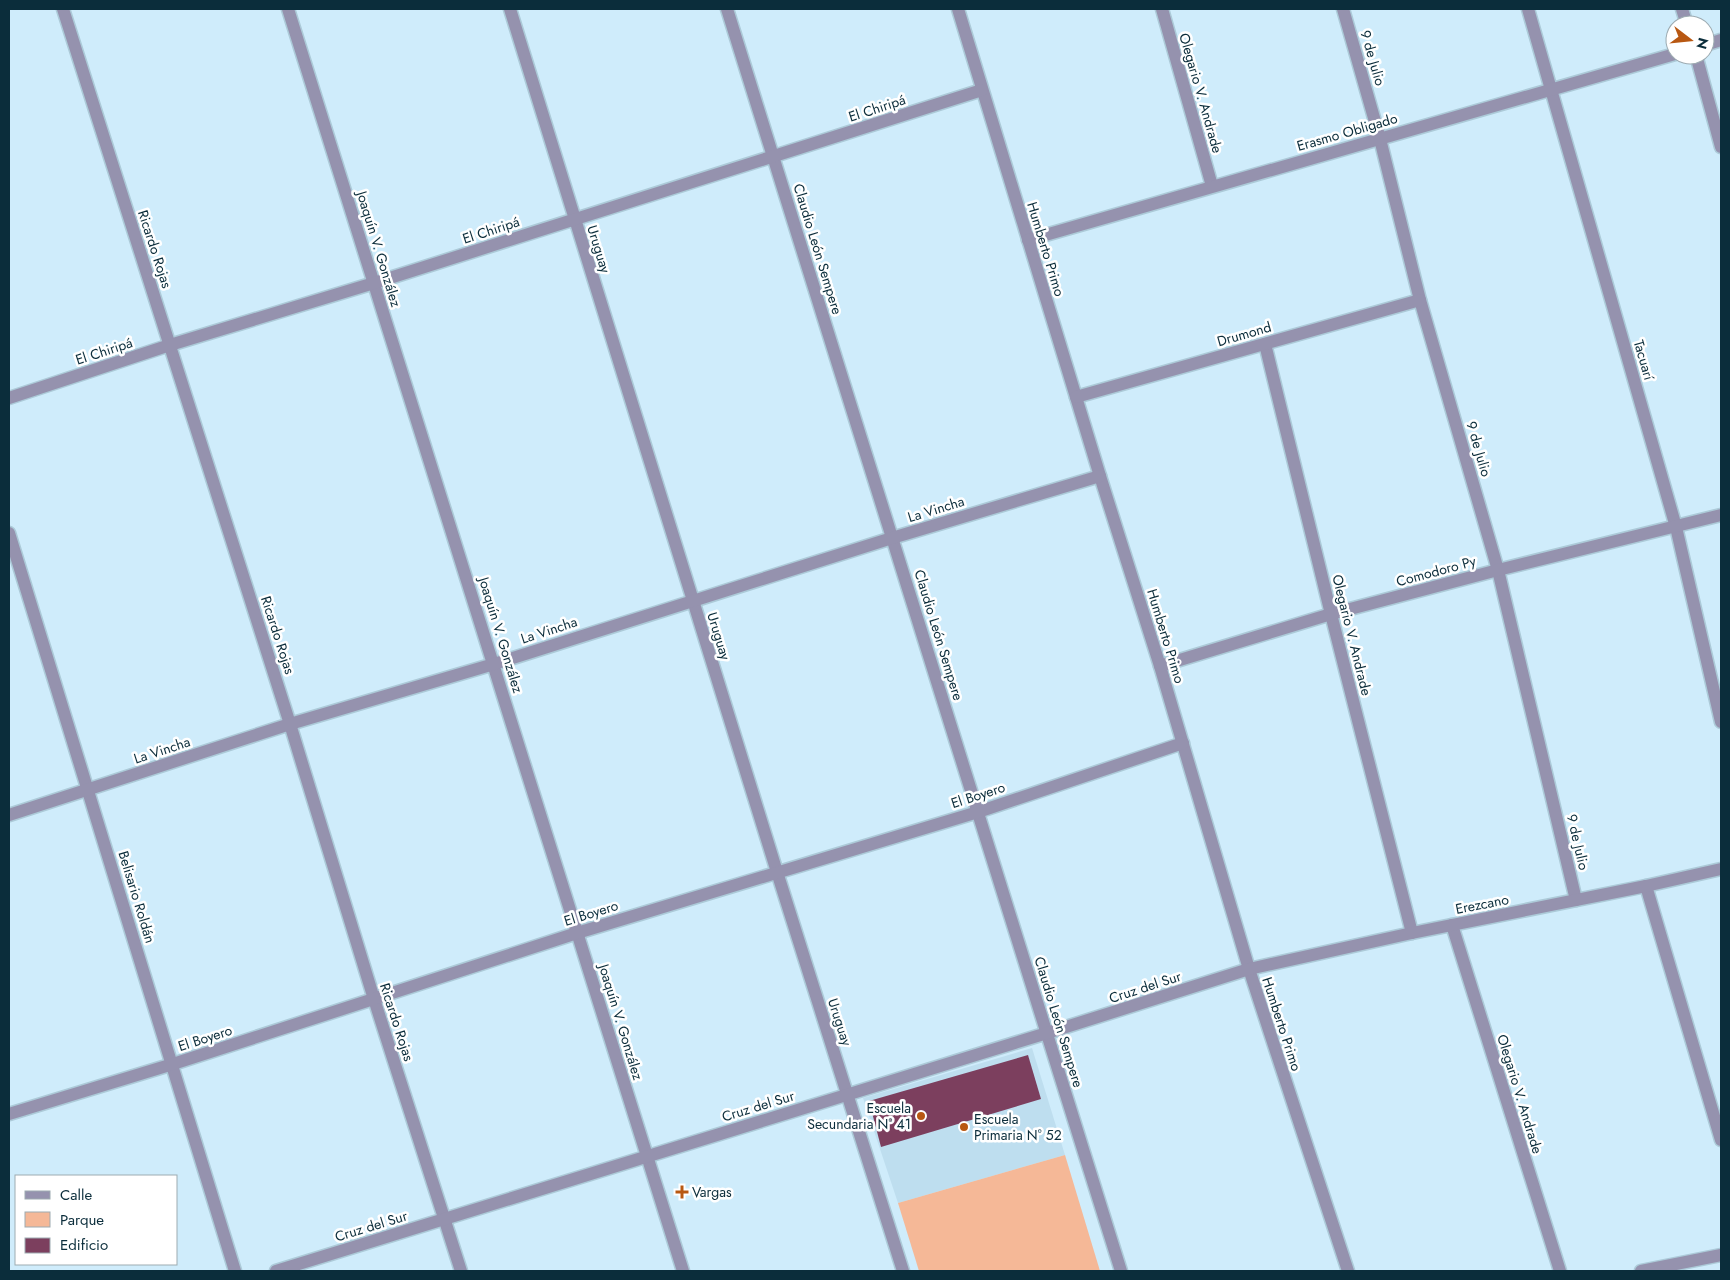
<svg xmlns="http://www.w3.org/2000/svg" width="1730" height="1280" font-family="Jost,sans-serif">
  <style>
    .built { fill: #bedeef }
    .green { fill: #f5b897 }
    .building { fill: #7c3f5e }
    .lines { fill: none; stroke-linecap: round; stroke-linejoin: round }
    .minor-casing { stroke: #accad8; stroke-width: 15 }
    .minor { stroke: #9592ae; stroke-width: 12 }
    .poi-dot { fill: #b85812; stroke: #fff; stroke-width: 2 }
    .labels { text-anchor: middle; dominant-baseline: central; stroke-width: 5; stroke-linejoin: round; paint-order: stroke }
    .street-label { font-size: 14px; fill: #0b2d3b; stroke: #fff }
    .poi-label { font-size: 14px; fill: #0b2d3b; stroke: #fff; text-anchor: start }
  </style>
  <rect width="100%" height="100%" fill="#cfecfb"/>
  <path class="built" d="M1032 1048 1065 1155 898 1203 863 1098Z"/>
  <path class="green" d="M1065 1155 1100 1271H919L898 1203Z"/>
  <path class="building" d="M1028 1055 1041 1099 881 1147 869 1101Z"/>
  <g class="lines">
    <g class="minor-casing">
      <g id="minor">
        <path d="M63 9 290 724 374 999 461 1271"/>
        <path d="M288 9 683 1271"/>
        <path d="M510 9 777 872 903 1271"/>
        <path d="M727 9 1121 1271"/>
        <path d="M958 9 1100 476 1160 666 1249 969 1348 1271"/>
        <path d="M1162 9 1212 186"/>
        <path d="M1343 9 1380 139 1420 300 1498 570 1576 900"/>
        <path d="M1528 9 1676 527 1721 722"/>
        <path d="M1682 9 1687 25"/>
        <path d="M1705 45 1721 40"/>
        <path d="M1696 55 1721 147"/>
        <path d="M1028 240C1243 177 1460 117 1675 54"/>
        <path d="M1265 344 1331 614 1412 933"/>
        <path d="M1076 397 1420 300"/>
        <path d="M9 398 170 345 374 283 982 90"/>
        <path d="M9 533 235 1271"/>
        <path d="M1160 666 1331 614 1498 570 1721 515"/>
        <path d="M9 815 290 724 494 664 892 538 1100 476"/>
        <path d="M1646 886 1721 1140"/>
        <path d="M1452 925 1560 1271"/>
        <path d="M9 1114 173 1064 577 933 978 812 1183 743"/>
        <path d="M276 1271 1047 1033 1249 969 1412 933 1646 886 1721 869"/>
        <path d="M1641 1271 1721 1255"/>
      </g>
    </g>
    <use href="#minor" class="minor"/>
  </g>
  <g class="poi-dot">
    <circle cx="921" cy="1116" r="5"/>
    <circle cx="964" cy="1127" r="5"/>
    <path d="M679.5 1184.5h5v5h5v5h-5v5h-5v-5h-5v-5h5z"/>
  </g>
  <g class="labels">
    <g class="street-label">
      <text transform="translate(1373 58) rotate(74)">9 de Julio</text>
      <text transform="translate(1201 93) rotate(74)">Olegario V. Andrade</text>
      <text transform="translate(877 108) rotate(-18)">El Chiripá</text>
      <text transform="translate(1347 132) rotate(-16)">Erasmo Obligado</text>
      <text transform="translate(491 230) rotate(-18)">El Chiripá</text>
      <text transform="translate(155 249) rotate(72)">Ricardo Rojas</text>
      <text transform="translate(379 249) rotate(73)">Joaquín V. González</text>
      <text transform="translate(599 249) rotate(73)">Uruguay</text>
      <text transform="translate(818 249) rotate(73)">Claudio León Sempere</text>
      <text transform="translate(1046 249) rotate(73)">Humberto Primo</text>
      <text transform="translate(1244 334) rotate(-16)">Drumond</text>
      <text transform="translate(104 351) rotate(-18)">El Chiripá</text>
      <text transform="translate(1644 360) rotate(74)">Tacuarí</text>
      <text transform="translate(1479 449) rotate(74)">9 de Julio</text>
      <text transform="translate(936 509) rotate(-17)">La Vincha</text>
      <text transform="translate(1436 571) rotate(-15)">Comodoro Py</text>
      <text transform="translate(549 630) rotate(-18)">La Vincha</text>
      <text transform="translate(278 635) rotate(72)">Ricardo Rojas</text>
      <text transform="translate(501 635) rotate(73)">Joaquín V. González</text>
      <text transform="translate(939 635) rotate(73)">Claudio León Sempere</text>
      <text transform="translate(1352 635) rotate(76)">Olegario V. Andrade</text>
      <text transform="translate(719 636) rotate(73)">Uruguay</text>
      <text transform="translate(1166 636) rotate(73)">Humberto Primo</text>
      <text transform="translate(162 750) rotate(-18)">La Vincha</text>
      <text transform="translate(978 795) rotate(-18)">El Boyero</text>
      <text transform="translate(1578 842) rotate(77)">9 de Julio</text>
      <text transform="translate(137 897) rotate(73)">Belisario Roldán</text>
      <text transform="translate(1482 904) rotate(-11)">Erezcano</text>
      <text transform="translate(591 913) rotate(-17)">El Boyero</text>
      <text transform="translate(1145 987) rotate(-18)">Cruz del Sur</text>
      <text transform="translate(397 1022) rotate(72)">Ricardo Rojas</text>
      <text transform="translate(621 1022) rotate(73)">Joaquín V. González</text>
      <text transform="translate(840 1022) rotate(72)">Uruguay</text>
      <text transform="translate(1059 1022) rotate(73)">Claudio León Sempere</text>
      <text transform="translate(1282 1024) rotate(72)">Humberto Primo</text>
      <text transform="translate(205 1038) rotate(-18)">El Boyero</text>
      <text transform="translate(1520 1094) rotate(73)">Olegario V. Andrade</text>
      <text transform="translate(758 1106) rotate(-17)">Cruz del Sur</text>
      <text transform="translate(371 1226) rotate(-17)">Cruz del Sur</text>
    </g>
    <g class="poi-label">
      <text x="911" y="1108" text-anchor="end">Escuela<tspan x="911" dy="16">Secundaria N° 41</tspan></text>
      <text x="974" y="1119">Escuela<tspan x="974" dy="16">Primaria N° 52</tspan></text>
      <text x="692" y="1192">Vargas</text>
    </g>
  </g>
  <rect width="1730" height="1280" fill="none" stroke="#0b2d3b" stroke-width="20"/>
  <rect x="15" y="1175" width="162" height="90" fill="#ffffff" stroke="#9dabb1"/>
  <rect x="25" y="1191" width="25" height="8" fill="#9592ae" stroke="#9dabb1"/>
  <text x="60" y="1200" font-size="15" fill="#0b2d3b">Calle</text>
  <rect x="25" y="1212" width="25" height="15" fill="#f5b897" stroke="#9dabb1"/>
  <text x="60" y="1225" font-size="15" fill="#0b2d3b">Parque</text>
  <rect x="25" y="1238" width="25" height="15" fill="#7c3f5e" stroke="#9dabb1"/>
  <text x="60" y="1250" font-size="15" fill="#0b2d3b">Edificio</text>
  <g transform="translate(1690 40) rotate(106)"><circle r="24" fill="#ffffff" stroke="#9dabb1"/>
  <path d="M0-4L9 19L0 12L-9 19Z" fill="#b85812"/>
  <text y="-8" font-size="14" font-weight="bold" text-anchor="middle" fill="#0b2d3b">N</text>
  </g>
</svg>
